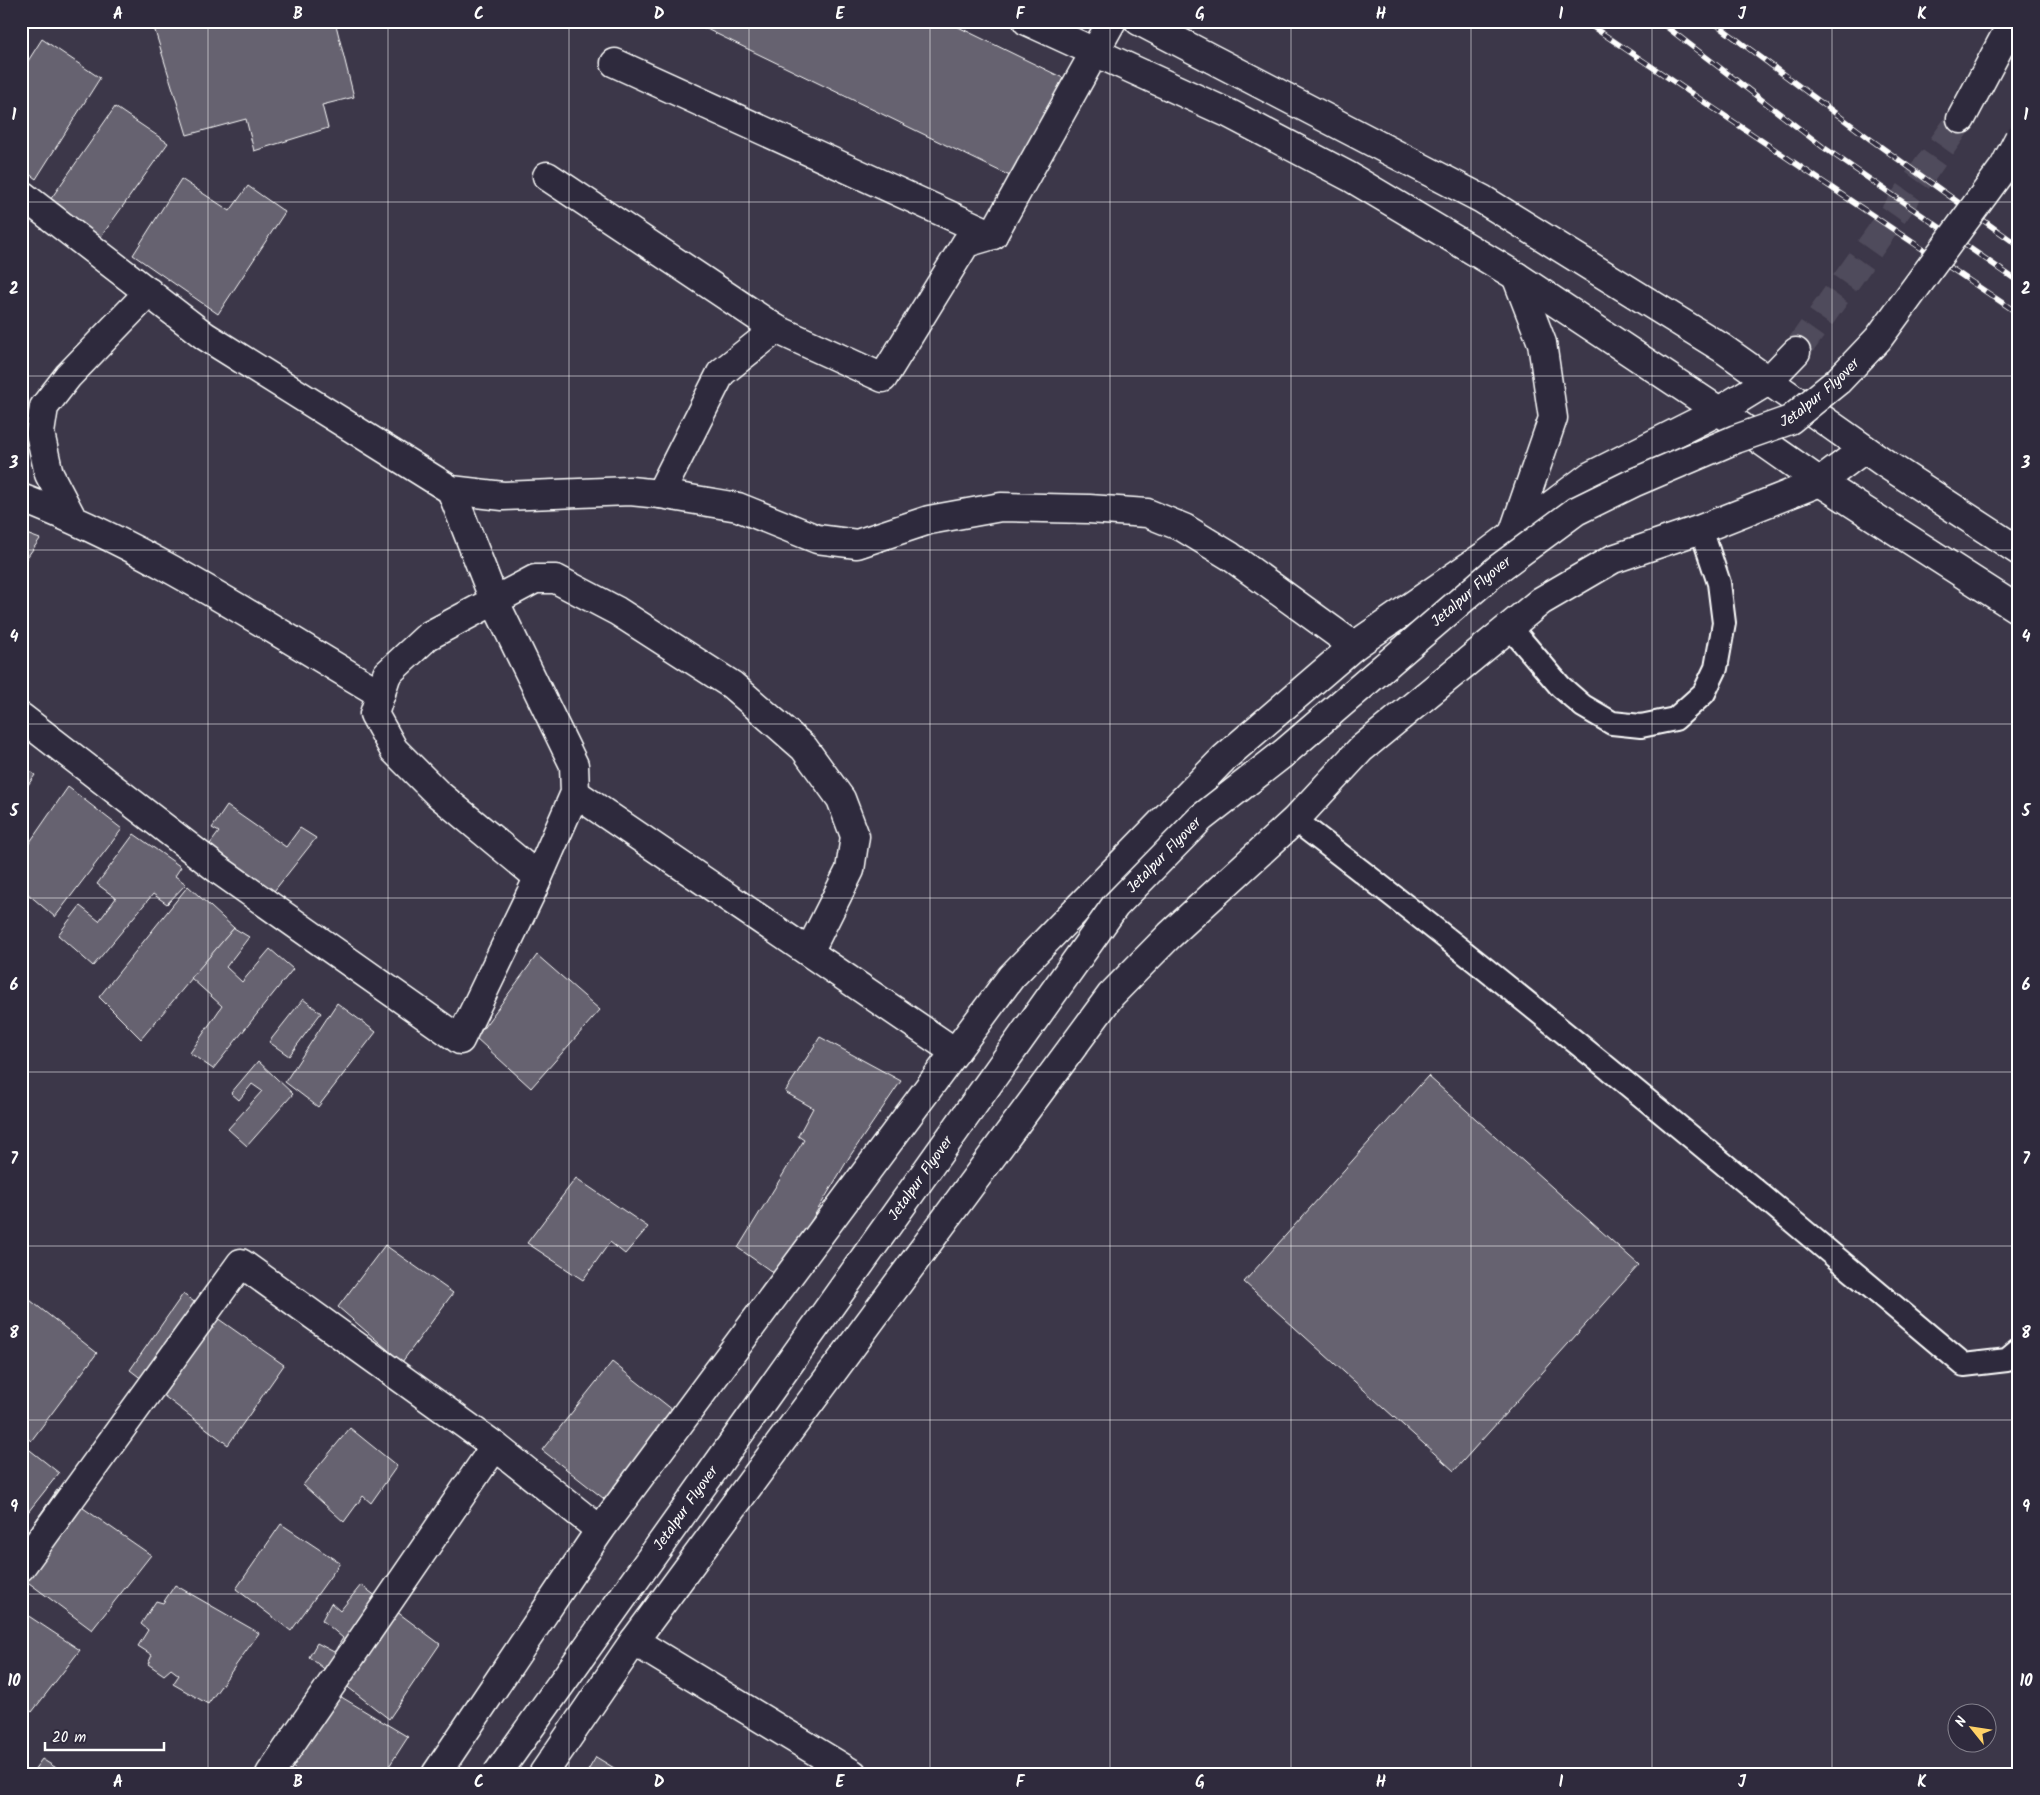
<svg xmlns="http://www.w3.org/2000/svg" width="2040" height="1795" font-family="Kalam,sans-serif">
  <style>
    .building { fill: #666270; stroke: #fff }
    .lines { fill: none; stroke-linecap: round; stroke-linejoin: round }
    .street-tunnel { stroke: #504b5b; stroke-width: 28; stroke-dasharray: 28 14; stroke-linecap: butt }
    .lane-casing { stroke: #fff; stroke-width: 26 }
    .street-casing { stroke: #fff; stroke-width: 31 }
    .secondary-casing { stroke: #fff; stroke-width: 31 }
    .lane { stroke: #2f2a3d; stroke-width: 22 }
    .street { stroke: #2f2a3d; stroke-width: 28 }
    .secondary { stroke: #2f2a3d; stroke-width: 28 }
    .rail-casing { stroke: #fff; stroke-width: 5.5 }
    .rail { stroke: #2f2a3d; stroke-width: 4; stroke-dasharray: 11; stroke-linecap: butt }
    .primary-bridge-casing { stroke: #fff; stroke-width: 31; stroke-linecap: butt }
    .primary-bridge { stroke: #2f2a3d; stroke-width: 28 }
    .grid { fill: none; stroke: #fff; stroke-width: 1; stroke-opacity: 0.55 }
    .labels { text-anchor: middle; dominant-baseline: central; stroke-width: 4; stroke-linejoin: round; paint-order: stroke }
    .street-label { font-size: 15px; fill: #fff; stroke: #2f2a3d }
    .neatline { fill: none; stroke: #fff; stroke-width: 2 }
    .grid-label { font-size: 16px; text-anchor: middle; font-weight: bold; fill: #fff }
  </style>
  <rect width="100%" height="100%" fill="#3c3749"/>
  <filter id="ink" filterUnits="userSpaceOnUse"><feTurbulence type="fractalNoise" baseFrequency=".02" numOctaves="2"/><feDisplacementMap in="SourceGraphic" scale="10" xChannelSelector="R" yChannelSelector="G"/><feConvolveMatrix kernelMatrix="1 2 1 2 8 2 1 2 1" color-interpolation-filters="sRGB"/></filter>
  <g filter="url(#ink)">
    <g class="building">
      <path d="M152 21H335L354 97 322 105 328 128 254 151 246 119 187 135Z"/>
      <path d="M690 21H946L1063 78 1014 178Z"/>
      <path d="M42 39 100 78 36 179 21 168V72Z"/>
      <path d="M115 107 168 143 100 238 50 200Z"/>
      <path d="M181 179 230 211 248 186 285 212 218 314 133 255Z"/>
      <path d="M21 532 40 539 21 566Z"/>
      <path d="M21 765 35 775 21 795Z"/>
      <path d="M68 787 122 829 55 917 21 888V855Z"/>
      <path d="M227 806 286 847 300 828 316 838 267 900 204 852 219 832 212 828Z"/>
      <path d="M134 834 181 867 175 876 186 884 167 904 153 894 93 966 58 935 80 906 99 921 116 898 97 884Z"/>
      <path d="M188 886 234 928 141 1039 99 997Z"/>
      <path d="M234 928 249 937 226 967 242 982 270 949 293 969 213 1069 190 1053 222 1006 191 978Z"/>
      <path d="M537 955 600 1010 531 1088 476 1038Z"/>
      <path d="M303 999 321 1013 289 1056 269 1042Z"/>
      <path d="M337 1003 376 1032 318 1107 285 1082Z"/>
      <path d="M820 1037 901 1081 850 1156 778 1276 738 1248 804 1140 798 1136 813 1108 785 1092Z"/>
      <path d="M258 1061 293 1094 247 1146 228 1129 262 1091 252 1084 239 1100 231 1093Z"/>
      <path d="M1428 1076 1639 1265 1454 1471 1244 1282Z"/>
      <path d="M576 1178 648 1227 625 1254 610 1242 583 1280 527 1243Z"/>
      <path d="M385 1245 453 1293 402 1362 338 1307Z"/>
      <path d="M21 1293 97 1353 31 1441 21 1433Z"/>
      <path d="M183 1294 284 1365 228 1445 130 1370Z"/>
      <path d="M612 1362 678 1414 608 1502 542 1450Z"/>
      <path d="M350 1428 397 1466 371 1503 363 1496 344 1522 303 1485Z"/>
      <path d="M21 1443 59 1473 21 1521Z"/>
      <path d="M57 1490 151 1555 92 1630 21 1577V1542Z"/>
      <path d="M281 1524 340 1563 291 1631 236 1589Z"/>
      <path d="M175 1585 259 1633 208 1704 173 1684 179 1675 171 1669 164 1675 148 1664 152 1655 138 1646 148 1630 141 1624 156 1601 163 1603Z"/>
      <path d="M361 1585 440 1644 389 1719 309 1657 317 1643 334 1652 343 1638 322 1620 331 1603 340 1611Z"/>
      <path d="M21 1611 80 1650 32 1712 21 1704Z"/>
      <path d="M338 1695 408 1737 384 1774H302L292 1767Z"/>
      <path d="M21 1732 26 1735 21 1743Z"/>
      <path d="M596 1757 624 1774H586Z"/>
      <path d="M42 1759 66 1774H31Z"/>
    </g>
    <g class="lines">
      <path class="street-tunnel" d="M1796 352 1961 119"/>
      <g class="lane-casing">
        <g id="lane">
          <path d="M1510 627 1560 686 1583 706 1612 723 1641 726 1675 719 1704 693 1716 668 1724 623 1719 583 1701 529"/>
          <path d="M1295 820C1524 995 1744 1180 1964 1365L2007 1360 2019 1350"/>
        </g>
      </g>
      <g class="street-casing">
        <g id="street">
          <path d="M615 63 993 235"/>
          <path d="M1961 119 2013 21"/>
          <path d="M547 176 776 329"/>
          <path d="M21 194 205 336 451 490 503 496 630 491 660 494 738 507 817 539 857 544 929 520 1001 507 1089 509 1147 513 1184 528 1230 556 1354 646"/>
          <path d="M1768 381 1796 352"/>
          <path d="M660 494 721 373 776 329 883 378 966 243 993 235 1112 21"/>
          <path d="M21 498C149 547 264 625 381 694"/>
          <path d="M72 518 49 474 40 433 44 407 68 376 149 292"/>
          <path d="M21 717 219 870 460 1040 533 889 575 793 574 765 494 600 451 490"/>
          <path d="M575 793 955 1052"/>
          <path d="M538 877 437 793 394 750 374 714 387 674 428 636 535 579H556L617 611 732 685 804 748 841 799 855 836 850 870 809 952"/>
          <path d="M21 1567 241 1263 495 1446 600 1530"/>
          <path d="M634 1641 853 1774"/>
          <path d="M270 1774 495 1446"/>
        </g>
      </g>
      <g class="secondary-casing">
        <g id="secondary">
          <path d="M1027 21 1230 114 1350 177 1516 276 1719 411 1820 482 2019 610"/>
          <path d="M1139 21 1482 199 1722 348 1886 464 2019 551"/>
          <path d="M1513 534 1553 418 1542 343 1516 276"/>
          <path d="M436 1774 600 1530 1011 977 1224 758 1354 646 1484 556 1590 476 1719 411 1768 381"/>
          <path d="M543 1774 634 1641 1111 995 1170 935 1295 820 1361 749 1541 601 1613 559 1701 529 1820 482 1864 449"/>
        </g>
      </g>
      <use href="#lane" class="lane"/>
      <use href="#street" class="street"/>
      <use href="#secondary" class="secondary"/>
      <g class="rail-casing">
        <g id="rail">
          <path d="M1584 21 2019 314"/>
          <path d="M1659 21 1823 147 2019 282"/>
          <path d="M1712 21 1870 139 2019 246"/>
        </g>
      </g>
      <use href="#rail" class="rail"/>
      <g class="primary-bridge-casing">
        <g id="primary-bridge">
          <path id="s1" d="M497 1774 1115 906 1201 818 1284 753 1499 568 1576 511 1633 483 1736 439 1790 420 1838 381 1878 339 2004 167 2019 138"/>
        </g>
      </g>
      <use href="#primary-bridge" class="primary-bridge"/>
    </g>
  </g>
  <path class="grid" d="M208 21V1774M388 21V1774M569 21V1774M749 21V1774M930 21V1774M1110 21V1774M1291 21V1774M1471 21V1774M1652 21V1774M1832 21V1774M21 202H2019M21 376H2019M21 550H2019M21 724H2019M21 898H2019M21 1072H2019M21 1246H2019M21 1420H2019M21 1594H2019"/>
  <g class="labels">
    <g class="street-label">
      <text stroke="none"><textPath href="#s1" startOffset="1946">Jetalpur Flyover</textPath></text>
      <text stroke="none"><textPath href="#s1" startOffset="1541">Jetalpur Flyover</textPath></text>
      <text stroke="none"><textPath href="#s1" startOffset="1136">Jetalpur Flyover</textPath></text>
      <text stroke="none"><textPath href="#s1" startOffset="731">Jetalpur Flyover</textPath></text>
      <text stroke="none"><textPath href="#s1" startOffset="326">Jetalpur Flyover</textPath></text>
    </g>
  </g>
  <rect width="2040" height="1795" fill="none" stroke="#2f2a3d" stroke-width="55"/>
  <g transform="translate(1972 1728) rotate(300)"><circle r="24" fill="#2f2a3d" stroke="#827f8b"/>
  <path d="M0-4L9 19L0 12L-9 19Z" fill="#ffd166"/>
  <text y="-8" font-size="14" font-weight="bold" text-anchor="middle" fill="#ffffff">N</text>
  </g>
  <path d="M45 1742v8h119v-8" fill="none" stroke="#ffffff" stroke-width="2.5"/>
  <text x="52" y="1742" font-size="15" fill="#ffffff" stroke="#2f2a3d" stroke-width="4" paint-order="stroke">20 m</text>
  <rect x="28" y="28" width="1984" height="1740" class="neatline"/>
  <g class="grid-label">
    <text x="118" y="19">A</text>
    <text x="298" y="19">B</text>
    <text x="479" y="19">C</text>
    <text x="659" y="19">D</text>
    <text x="840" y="19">E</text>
    <text x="1020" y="19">F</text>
    <text x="1200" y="19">G</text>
    <text x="1381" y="19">H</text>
    <text x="1561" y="19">I</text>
    <text x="1742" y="19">J</text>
    <text x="1922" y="19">K</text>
    <text x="14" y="120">1</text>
    <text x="2026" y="120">1</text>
    <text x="14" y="294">2</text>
    <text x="2026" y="294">2</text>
    <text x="14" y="468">3</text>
    <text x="2026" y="468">3</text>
    <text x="14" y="642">4</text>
    <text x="2026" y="642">4</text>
    <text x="14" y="816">5</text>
    <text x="2026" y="816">5</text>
    <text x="14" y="990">6</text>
    <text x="2026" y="990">6</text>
    <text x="14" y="1164">7</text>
    <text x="2026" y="1164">7</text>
    <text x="14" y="1338">8</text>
    <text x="2026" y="1338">8</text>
    <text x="14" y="1512">9</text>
    <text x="2026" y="1512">9</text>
    <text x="14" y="1686">10</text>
    <text x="2026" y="1686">10</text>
    <text x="118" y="1787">A</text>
    <text x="298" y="1787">B</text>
    <text x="479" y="1787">C</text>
    <text x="659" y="1787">D</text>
    <text x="840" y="1787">E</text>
    <text x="1020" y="1787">F</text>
    <text x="1200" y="1787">G</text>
    <text x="1381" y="1787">H</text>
    <text x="1561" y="1787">I</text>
    <text x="1742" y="1787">J</text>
    <text x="1922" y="1787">K</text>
  </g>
</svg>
